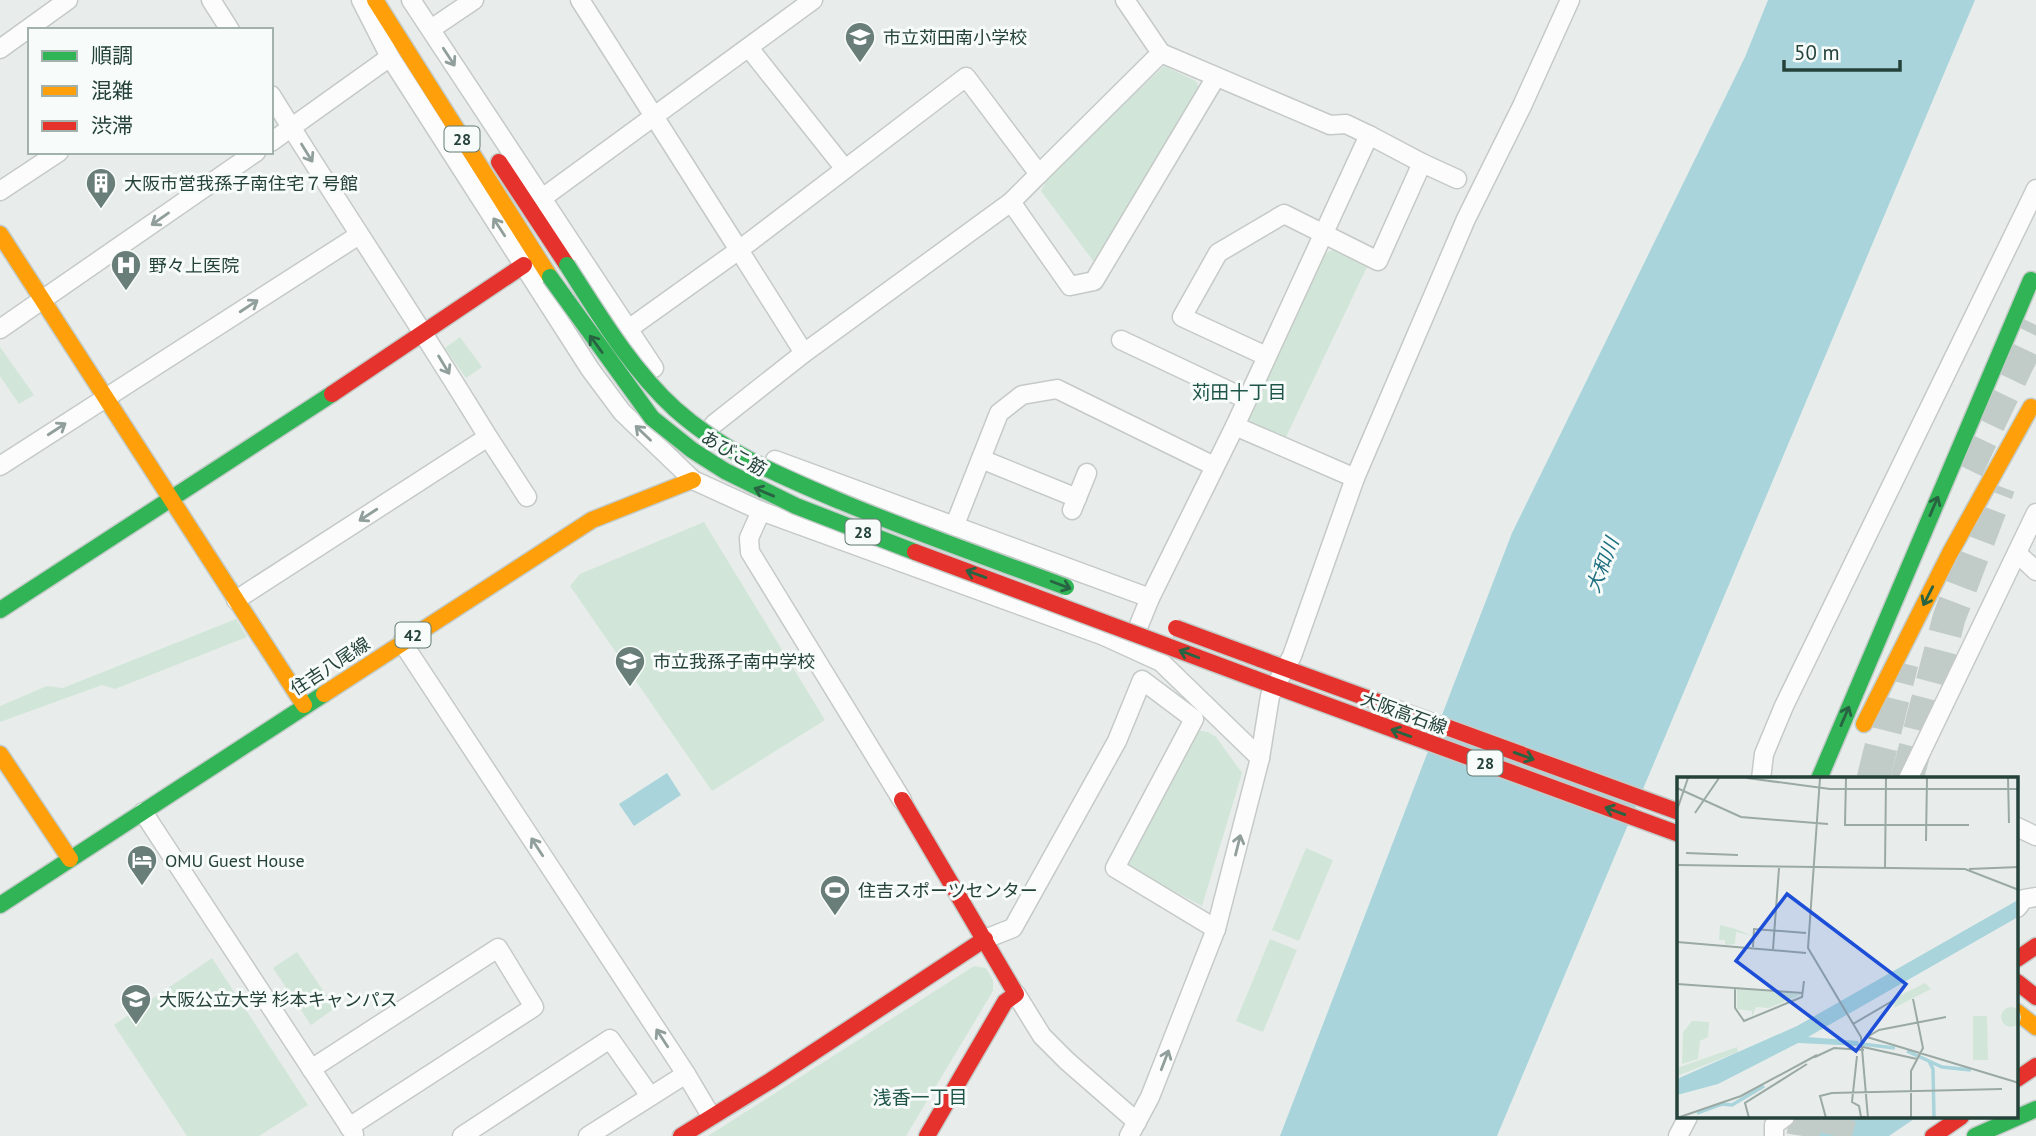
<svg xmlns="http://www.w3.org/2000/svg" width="2036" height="1136" font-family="'PT Sans','Noto Sans JP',sans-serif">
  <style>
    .green { fill: #d1e6d8 }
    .water { fill: #a9d4db }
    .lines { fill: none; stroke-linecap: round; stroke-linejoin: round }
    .highway-tunnel { stroke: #c1cbc8; stroke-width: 33; stroke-dasharray: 33 17; stroke-linecap: butt }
    .street-casing { stroke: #c5cac8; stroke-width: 21 }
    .fast-casing { stroke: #c3cbc8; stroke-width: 19 }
    .slow-casing { stroke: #c3cbc8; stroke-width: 19 }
    .jam-casing { stroke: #c3cbc8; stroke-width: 19 }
    .street { stroke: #fcfcfc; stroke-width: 18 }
    .fast { stroke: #30b455; stroke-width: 16 }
    .slow { stroke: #ff9f0a; stroke-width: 16 }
    .jam { stroke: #e5322d; stroke-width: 16 }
    .fast-bridge-casing { stroke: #c3ccc9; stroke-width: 19; stroke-linecap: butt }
    .jam-bridge-casing { stroke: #c3ccc9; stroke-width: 19; stroke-linecap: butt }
    .fast-bridge { stroke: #30b455; stroke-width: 16 }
    .jam-bridge { stroke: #e5322d; stroke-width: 16 }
    .oneway { stroke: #909f9b }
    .oneway2 { stroke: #286442 }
    .labels { text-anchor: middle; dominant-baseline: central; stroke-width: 6; stroke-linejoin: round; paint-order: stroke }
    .shield { fill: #f7fbf9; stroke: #637a73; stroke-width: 2 }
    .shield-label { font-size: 16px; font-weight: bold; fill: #24423a }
    .poi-label { font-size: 18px; fill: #24423a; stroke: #f7fbf9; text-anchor: start }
    .street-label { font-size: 18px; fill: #24423a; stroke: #f7fbf9 }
    .neighbourhood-label { font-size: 19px; fill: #1f5548; stroke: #f7fbf9 }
    .water-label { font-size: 19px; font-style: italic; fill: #1c6f80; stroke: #f7fbf9 }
    .inset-river { fill: none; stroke: #a9d4db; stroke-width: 3.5 }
    .inset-road { fill: none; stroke: #9aa9a4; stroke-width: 2 }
    .view { fill: #1d4ed8; fill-opacity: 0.15; stroke: #1d4ed8; stroke-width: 3.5 }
    .inset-edge { fill: none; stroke: #24423a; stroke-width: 3.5 }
  </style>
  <rect width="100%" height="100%" fill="#e8edeb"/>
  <g class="green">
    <path d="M1164 66 1196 81 1200 90 1094 262 1041 191 1049 175Z"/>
    <path d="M1334 249 1367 267 1286 437 1250 421 1248 414 1317 258Z"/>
    <path d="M460 337 482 367 466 378 445 348Z"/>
    <path d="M0 347 34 395 19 404 0 376Z"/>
    <path d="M704 522 825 720 712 791 570 586 580 574Z"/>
    <path d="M236 619 247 637 115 689 102 685 0 722V706L47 686 63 688Z"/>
    <path d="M1195 730 1208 732 1216 737 1242 773 1202 906 1126 866Z"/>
    <path d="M1306 848 1333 860 1299 941 1272 930Z"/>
    <path d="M1270 939 1297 950 1263 1032 1236 1021Z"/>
    <path d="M297 952 335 1008 311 1025 273 968Z"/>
    <path d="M212 958 308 1105 259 1136H187L114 1025Z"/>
    <path d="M974 966 986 968 993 980V991L906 1136H708Z"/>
  </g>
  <g class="water">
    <path d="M1768 0H1975L1497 1136H1280L1512 533 1745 57Z"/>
    <path d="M667 773 681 795 634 826 619 804Z"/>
    <path d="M1832 1117H1917L1889 1136H1805Z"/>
  </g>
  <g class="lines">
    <g class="highway-tunnel">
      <path d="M1967 469 2036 325"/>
      <path d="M1873 779 1902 663"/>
      <path d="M1907 779 1949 618 1999 486"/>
      <path d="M1803 1136 1806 1117"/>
      <path d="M1835 1136 1840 1117"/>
    </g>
    <g class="street-casing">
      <g id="street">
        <path d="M211 0 230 30"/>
        <path d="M361 0 390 57 590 369 622 412 693 480 761 511 1104 636 1161 662 1260 758"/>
        <path d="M411 0 654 368"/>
        <path d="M580 0 739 250 627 330"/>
        <path d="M1125 0 1161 53"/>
        <path d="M431 29 474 0"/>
        <path d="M749 48 845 169"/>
        <path d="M0 49 68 0"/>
        <path d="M271 142 390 57"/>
        <path d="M1422 163 1457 179"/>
        <path d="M0 191 59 152"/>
        <path d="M541 199 813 0"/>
        <path d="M1011 202 1070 286 1094 281 1216 77"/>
        <path d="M0 329 256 152"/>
        <path d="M1121 340 1246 399"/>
        <path d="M804 353 739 250 966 77 1039 174 1161 53 1330 125 1346 124 1369 135 1235 426 1150 598 1130 647"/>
        <path d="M1266 356 1182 317 1218 253 1284 214 1378 261 1422 163 1369 135"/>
        <path d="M714 424 804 353 1011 202 1039 174"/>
        <path d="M1235 426 1355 478"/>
        <path d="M488 437 527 497"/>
        <path d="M981 459 1077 498"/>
        <path d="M775 460 1150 598"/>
        <path d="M0 466 359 235"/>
        <path d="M1072 510 1087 473"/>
        <path d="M761 511 749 538 750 552 902 800"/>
        <path d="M954 527 999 413 1022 395 1057 389 1214 466"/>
        <path d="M2017 553 2036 571"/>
        <path d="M236 600 488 437C418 322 342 210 271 95"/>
        <path d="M402 642 686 1074 711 1116"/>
        <path d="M1761 779 1764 754 1784 706 2036 189"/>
        <path d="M1908 779 2036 513"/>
        <path d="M143 812 354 1134"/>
        <path d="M2017 827 2036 836"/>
        <path d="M2017 908 2024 899 2036 897"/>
        <path d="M985 939 1013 928 1117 741 1142 680 1194 719 1115 868 1216 929"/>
        <path d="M1016 994 1042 1036 1067 1061 1137 1122"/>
        <path d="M311 1069 498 948 534 1007 349 1127"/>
        <path d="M462 1136 610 1039 650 1096"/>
        <path d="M588 1136 686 1074"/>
        <path d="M1129 1136 1150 1097 1216 929 1260 758 1270 696 1292 656 1355 478 1466 219 1522 106 1570 0"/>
        <path d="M1678 1136 1688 1117"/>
        <path d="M1774 1136V1125L1785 1117"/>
      </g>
    </g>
    <g class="fast-casing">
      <g id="fast">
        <path d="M0 610 332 394"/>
        <path d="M1819 779 2031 280"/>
        <path d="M0 905 324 694"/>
        <path d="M1975 1136 2036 1109"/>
      </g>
    </g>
    <g class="slow-casing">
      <g id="slow">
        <path d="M375 0 550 277"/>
        <path d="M0 234 304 705"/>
        <path d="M324 694 592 520 693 480"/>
        <path d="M1864 724 1950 553 2031 407"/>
        <path d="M0 754 70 859"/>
        <path d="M2017 1012 2036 1027"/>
      </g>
    </g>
    <g class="jam-casing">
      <g id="jam">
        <path d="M499 162 567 265"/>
        <path d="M332 394 524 265"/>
        <path d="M1260 659 1679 812"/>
        <path d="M1253 678 1679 834"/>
        <path d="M902 800 1016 994 1005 1002 927 1136"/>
        <path d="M2017 959 2036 946"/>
        <path d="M2017 982 2036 997"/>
        <path d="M2017 1079 2036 1066"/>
        <path d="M681 1136 770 1081 985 939"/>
        <path d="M1933 1136 1961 1117"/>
      </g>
    </g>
    <use href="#street" class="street"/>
    <use href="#fast" class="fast"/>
    <use href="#slow" class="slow"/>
    <use href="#jam" class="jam"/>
    <g class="fast-bridge-casing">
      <g id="fast-bridge">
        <path d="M567 265C599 315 631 369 675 409 724 453 783 477 842 502 916 533 991 559 1066 587"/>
        <path d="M550 277 652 418 692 450 725 471 796 506 915 552"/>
      </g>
    </g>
    <g class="jam-bridge-casing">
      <g id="jam-bridge">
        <path d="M915 552 1253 678"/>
        <path d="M1176 628 1260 659"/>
      </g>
    </g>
    <use href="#fast-bridge" class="fast-bridge"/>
    <use href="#jam-bridge" class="jam-bridge"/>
  </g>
  <defs><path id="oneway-shaft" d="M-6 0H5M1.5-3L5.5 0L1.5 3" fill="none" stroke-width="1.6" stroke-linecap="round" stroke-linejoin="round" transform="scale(1.75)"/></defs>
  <g class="oneway">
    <use href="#oneway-shaft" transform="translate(449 57) rotate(57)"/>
    <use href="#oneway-shaft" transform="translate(307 153) rotate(58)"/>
    <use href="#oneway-shaft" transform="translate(160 219) rotate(145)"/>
    <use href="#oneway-shaft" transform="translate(499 227) rotate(-123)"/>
    <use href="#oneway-shaft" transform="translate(249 306) rotate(-33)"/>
    <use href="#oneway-shaft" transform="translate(444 365) rotate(59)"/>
    <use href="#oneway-shaft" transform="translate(57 429) rotate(-33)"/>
    <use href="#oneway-shaft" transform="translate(643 433) rotate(-136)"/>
    <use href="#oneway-shaft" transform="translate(368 515) rotate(147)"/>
    <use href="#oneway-shaft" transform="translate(1238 845) rotate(-76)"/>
    <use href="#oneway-shaft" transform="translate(537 847) rotate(-123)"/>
    <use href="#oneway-shaft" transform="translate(662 1038) rotate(-123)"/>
    <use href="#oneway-shaft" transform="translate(1165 1060) rotate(-69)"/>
  </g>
  <g class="oneway2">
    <use href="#oneway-shaft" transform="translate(596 344) rotate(-126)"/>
    <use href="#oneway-shaft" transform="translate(764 492) rotate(-157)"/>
    <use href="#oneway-shaft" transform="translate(1934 506) rotate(-67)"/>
    <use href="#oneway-shaft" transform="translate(976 574) rotate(-160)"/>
    <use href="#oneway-shaft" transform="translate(1061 585) rotate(21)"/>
    <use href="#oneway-shaft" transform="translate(1928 596) rotate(117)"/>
    <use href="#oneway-shaft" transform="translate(1189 654) rotate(-159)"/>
    <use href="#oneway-shaft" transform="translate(1845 716) rotate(-67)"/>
    <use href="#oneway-shaft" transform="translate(1401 733) rotate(-160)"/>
    <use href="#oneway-shaft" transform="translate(1524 756) rotate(20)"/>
    <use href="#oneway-shaft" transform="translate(1615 811) rotate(-160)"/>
  </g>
  <defs>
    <g id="school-pin" transform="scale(1.575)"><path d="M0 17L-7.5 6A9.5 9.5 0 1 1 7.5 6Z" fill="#697e78" stroke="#f7fbf9"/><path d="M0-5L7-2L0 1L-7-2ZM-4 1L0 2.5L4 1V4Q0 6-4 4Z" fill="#fff"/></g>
    <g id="building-pin" transform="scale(1.575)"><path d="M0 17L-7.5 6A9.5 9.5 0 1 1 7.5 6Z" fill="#697e78" stroke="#f7fbf9"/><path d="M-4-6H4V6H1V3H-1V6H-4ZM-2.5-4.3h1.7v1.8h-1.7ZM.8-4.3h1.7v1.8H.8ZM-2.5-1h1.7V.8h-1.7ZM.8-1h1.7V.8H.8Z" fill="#fff"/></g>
    <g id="hospital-pin" transform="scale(1.575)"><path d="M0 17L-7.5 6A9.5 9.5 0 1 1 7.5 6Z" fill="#697e78" stroke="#f7fbf9"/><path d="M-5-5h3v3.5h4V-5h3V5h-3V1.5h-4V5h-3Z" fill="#fff"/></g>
    <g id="hotel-pin" transform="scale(1.575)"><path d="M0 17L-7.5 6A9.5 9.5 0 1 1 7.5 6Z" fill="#697e78" stroke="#f7fbf9"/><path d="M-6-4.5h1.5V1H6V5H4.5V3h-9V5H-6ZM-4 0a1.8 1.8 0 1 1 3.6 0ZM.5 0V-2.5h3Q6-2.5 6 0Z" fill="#fff"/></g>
    <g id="stadium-pin" transform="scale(1.575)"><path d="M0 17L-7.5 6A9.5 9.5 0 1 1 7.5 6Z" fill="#697e78" stroke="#f7fbf9"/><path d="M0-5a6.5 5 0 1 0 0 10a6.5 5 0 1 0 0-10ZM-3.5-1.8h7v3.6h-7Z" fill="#fff"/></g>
    <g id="university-pin" transform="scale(1.575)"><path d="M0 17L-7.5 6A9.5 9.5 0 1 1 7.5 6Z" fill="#697e78" stroke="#f7fbf9"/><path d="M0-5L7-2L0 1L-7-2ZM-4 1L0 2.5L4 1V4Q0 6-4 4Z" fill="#fff"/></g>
  </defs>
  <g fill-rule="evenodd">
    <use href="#school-pin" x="860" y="37"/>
    <use href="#building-pin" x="101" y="183"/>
    <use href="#hospital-pin" x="126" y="265"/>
    <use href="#school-pin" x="630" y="661"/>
    <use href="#hotel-pin" x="142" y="860"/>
    <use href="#stadium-pin" x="835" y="890"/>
    <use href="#university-pin" x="136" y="999"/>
  </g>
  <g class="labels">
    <g class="shield">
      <rect x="444.5" y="126.5" width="35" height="25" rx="5"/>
      <rect x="845.5" y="519.5" width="35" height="25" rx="5"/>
      <rect x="395.5" y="622.5" width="35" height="25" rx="5"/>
      <rect x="1467.5" y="750.5" width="35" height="25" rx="5"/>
    </g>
    <g class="shield-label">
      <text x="462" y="139">28</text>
      <text x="863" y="532">28</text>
      <text x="413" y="635">42</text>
      <text x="1485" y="763">28</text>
    </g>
    <g class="poi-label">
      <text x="883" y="37">市立苅田南小学校</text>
      <text x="124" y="183">大阪市営我孫子南住宅７号館</text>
      <text x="149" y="265">野々上医院</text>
      <text x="653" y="661">市立我孫子南中学校</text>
      <text x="165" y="860">OMU Guest House</text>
      <text x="858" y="890">住吉スポーツセンター</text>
      <text x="159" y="999">大阪公立大学 杉本キャンパス</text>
    </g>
    <g class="street-label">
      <text transform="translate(734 453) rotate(30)">あびこ筋</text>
      <text transform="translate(330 666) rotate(-33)">住吉八尾線</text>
      <text transform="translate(1404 713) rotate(20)">大阪高石線</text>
    </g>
    <g class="neighbourhood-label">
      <text x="1239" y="392">苅田十丁目</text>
      <text x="920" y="1097">浅香一丁目</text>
    </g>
    <g class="water-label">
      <text transform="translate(1602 565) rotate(-69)">大和川</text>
    </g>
  </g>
  <g transform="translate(1677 777)">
    <rect width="341" height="341" fill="#e8edeb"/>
    <path d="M43 148 59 152 76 159 59 155 58 167 48 168V163H42ZM248 206 254 212 217 231 218 221ZM60 212 125 217 92 231 79 230 75 240V234L60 232ZM324 240a10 10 0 1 1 20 0a10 10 0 1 1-20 0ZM296 239H310L311 283H296ZM15 244 32 245 31 260 23 264 21 282 5 287 6 255ZM60 270 61 275 0 299V291Z" fill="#d1e6d8"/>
    <path d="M341 123V140L131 260 181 264 183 269 121 266 41 307 0 318V302L120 249Z" fill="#a9d4db"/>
    <path class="inset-river" d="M185 267 218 271M230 274 265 290 294 293M252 284 256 292 257 341M20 336 45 327 55 328 87 309"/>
    <path class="inset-road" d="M70 1 153 12H342M143 1 131 171 184 260 191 341M169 1 168 48H292M331 1 332 46M0 11 64 40 151 47M0 33 11 1M18 36 42 1M249 64 250 1M9 76 61 78M0 88 288 92 342 113M208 92 209 1M292 92 342 90M0 165 129 176M76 170 77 152 129 156M96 172 102 91M0 207 126 216M58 211V231L67 244 125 220 127 204M176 247 217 223M190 260 342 306M190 260 202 253 269 240M186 270 240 282M180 279 175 325 182 329 184 340H189M138 280 157 271 187 273M0 341 64 319 140 278M72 341 68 326 130 287M149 341 143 319 155 316 325 312M234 341V294L246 271 236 222"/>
    <path class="view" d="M110 117 229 207 179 274 59 184Z"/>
    <rect width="341" height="341" class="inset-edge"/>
  </g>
  <rect x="28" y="28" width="245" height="126" fill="#f7fbf9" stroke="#a3b1ad" stroke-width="2"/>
  <rect x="42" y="51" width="35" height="10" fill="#30b455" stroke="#a3b1ad" stroke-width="2"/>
  <text x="91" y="63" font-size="21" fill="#24423a">順調</text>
  <rect x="42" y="86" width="35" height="10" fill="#ff9f0a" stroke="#a3b1ad" stroke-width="2"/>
  <text x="91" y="98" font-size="21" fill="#24423a">混雑</text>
  <rect x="42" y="121" width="35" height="10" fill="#e5322d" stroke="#a3b1ad" stroke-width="2"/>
  <text x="91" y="133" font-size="21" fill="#24423a">渋滞</text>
  <path d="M1784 60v10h116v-10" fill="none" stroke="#24423a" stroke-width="3.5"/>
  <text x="1794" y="60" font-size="21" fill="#24423a" stroke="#f7fbf9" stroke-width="5" paint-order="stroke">50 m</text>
</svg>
